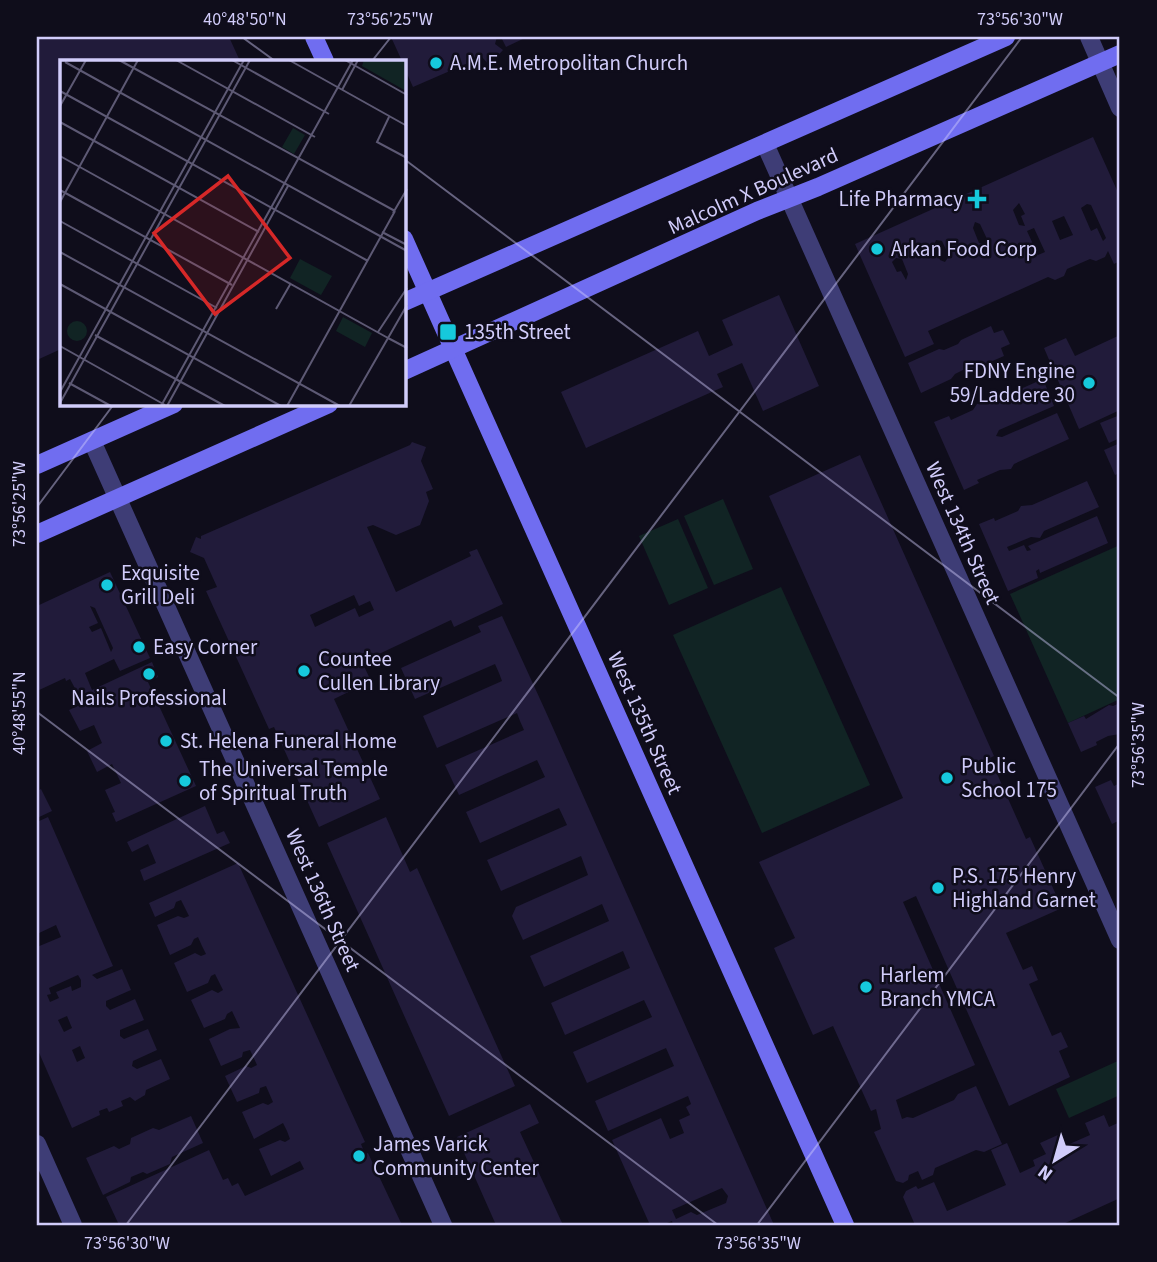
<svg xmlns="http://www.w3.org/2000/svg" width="1157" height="1262" font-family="'Source Sans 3',sans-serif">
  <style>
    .green { fill: #112424 }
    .building { fill: #211b3a; fill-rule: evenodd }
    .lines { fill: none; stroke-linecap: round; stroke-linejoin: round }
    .street { stroke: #3e3d76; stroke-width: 18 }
    .secondary { stroke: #706df0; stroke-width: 18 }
    .ticks { fill: none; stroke: #d1ccfa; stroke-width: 2; stroke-opacity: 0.45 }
    .poi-dot { fill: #16c9dc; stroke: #0f0d1b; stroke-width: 2.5 }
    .labels { text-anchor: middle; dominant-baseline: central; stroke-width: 5; stroke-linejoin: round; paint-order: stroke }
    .poi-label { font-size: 21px; fill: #d1ccfa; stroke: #0f0d1b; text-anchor: start }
    .street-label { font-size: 21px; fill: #d1ccfa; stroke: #0f0d1b }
    .inset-road { fill: none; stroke: #5d5974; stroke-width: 2 }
    .view { fill: #d62828; fill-opacity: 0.15; stroke: #d62828; stroke-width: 3.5 }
    .inset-edge { fill: none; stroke: #d1ccfa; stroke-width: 3.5 }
    .neatline { fill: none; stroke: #d1ccfa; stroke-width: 2.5 }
    .ticks-label { font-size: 18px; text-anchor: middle; fill: #d1ccfa }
  </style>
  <rect width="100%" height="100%" fill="#0f0d1b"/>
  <g class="green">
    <path d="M723 499 753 569 714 585 684 516Z"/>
    <path d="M678 519 708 588 669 605 639 536Z"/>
    <path d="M1120 545V699L1068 723 1010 594Z"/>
    <path d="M781 587 870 785 762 833 673 635Z"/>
    <path d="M1120 1060V1095L1069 1118 1056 1089Z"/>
  </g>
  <g class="building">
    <path d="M37 37H229L240 61H61V349L37 360Z"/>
    <path d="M391 37H497L495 44 503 50 489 65 482 57 413 87 404 67V61H402Z"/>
    <path d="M501 37H527L506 47Z"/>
    <path d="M1093 137 1120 197V261L1114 264 1108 251 1105 257 1096 261 1090 259 1067 269 1064 276 1055 280 1048 277 928 331 934 344 905 357 855 244ZM1019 203 1025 214 1021 216 1025 226 1019 225 1013 210ZM1087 204 1091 205 1106 238 1103 241 1097 228 1091 231 1081 208ZM1064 216 1073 235 1060 240 1052 221ZM975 222 980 224 987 239 985 244 979 243 973 228ZM1034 228 1045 252 1038 255 1027 231ZM936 240 942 241 949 256 945 262 940 260 934 245ZM896 258 902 259 908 274 906 280 901 271 897 272 892 262Z"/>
    <path d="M779 295 819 386 763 411 742 363 717 374 723 387 586 448 561 392 698 331 709 356 733 345 722 320Z"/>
    <path d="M991 326 994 333 1003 330 1010 344 1001 348 1004 356 974 369 969 367 955 374 951 379 921 393 908 363 939 349 944 350 958 344 961 340Z"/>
    <path d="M1120 335V410L1079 429 1044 348 1066 338 1075 356Z"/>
    <path d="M1043 379 1054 406 999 430 996 436 1002 437 1057 413 1069 439 1014 464 1011 469 1000 470 977 480 979 483 964 490 934 422 949 416 951 420 973 410 977 404 981 402 987 404Z"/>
    <path d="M1120 415V438L1109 443 1100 423Z"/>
    <path d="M412 442 426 447 421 461 433 489 426 492 429 501 420 525 396 535 373 525 367 527 396 592 471 556 469 552 477 549 503 604 454 627 451 620 362 662 371 681 334 699 380 799 319 827 274 727 269 729 206 591 217 587 204 558 190 552 196 537 201 539V536L410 445ZM354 595 359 606 370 601 374 610 359 617 355 608 315 627 310 615Z"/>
    <path d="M1120 443V473L1115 475 1104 450Z"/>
    <path d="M860 455 994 756 990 758 1026 839 1030 837 1062 908 1006 933 1023 970 1032 966 1038 980 1029 984 1052 1036 1061 1032 1068 1047 1059 1051 1070 1077 1009 1106 916 896 903 902 975 1065 896 1100 902 1119 907 1117 913 1118 954 1100 958 1094 976 1086 1002 1144 984 1152 976 1150 935 1168 933 1175 922 1180 918 1171 909 1175 908 1180 903 1183 896 1181 874 1132 881 1129 876 1109 871 1111 833 1026 813 1035 774 948 795 938 759 862 903 798 769 496Z"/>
    <path d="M1087 481 1099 507 1044 531 1040 538 1031 537 1007 547 1009 551 1024 545 1027 551 1031 550 1028 546 1097 516 1108 543 1040 573 1039 569 1036 571 1038 578 1008 591 979 524 994 518 995 521 1018 511 1021 506 1032 505Z"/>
    <path d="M110 572 150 658 120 671 114 659 85 673 92 690 152 662 158 677 148 682 196 786 116 822 112 813 115 812 105 790 121 783 112 764 97 772 87 751 102 743 94 725 80 731 69 710 84 703 81 695 79 696 70 679 66 681 65 678 37 691V606ZM90 606 95 608 113 648 111 652 101 628 92 632 89 627 98 623Z"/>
    <path d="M502 616 545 710 774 1225H673L672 1221 662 1225H650L612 1140 661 1118 670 1139 684 1133 679 1120 690 1115 686 1107 691 1104 688 1096 608 1131 595 1101 674 1066 666 1048 587 1083 573 1052 652 1017 644 1000 565 1035 551 1003 630 968 623 951 544 987 530 956 609 921 602 904 523 940 512 916 516 907 588 875 581 856 501 891 487 860 567 825 559 808 480 843 466 812 545 777 537 760 459 795 445 765 524 730 520 721 517 713 437 748 423 716 502 681 499 673 495 664 415 699 401 668 481 632 478 626ZM722 1188 728 1196 726 1203 697 1215 691 1212 676 1219 672 1210Z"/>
    <path d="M1120 703V734L1108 736 1096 742 1097 745 1081 752 1068 723 1084 716 1086 719 1109 705 1113 706Z"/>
    <path d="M1111 780 1114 786 1120 783V820L1112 824 1095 787Z"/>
    <path d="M41 789 52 811 37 818V791Z"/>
    <path d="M205 806 217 834 224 831 230 843 144 881 140 870 156 863 148 844 132 852 127 842Z"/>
    <path d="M48 817 113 966 92 975 97 979 122 969 131 990 106 1001V1006L110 1010 135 999 144 1020 120 1030V1036L124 1039 148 1029 157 1050 133 1061 132 1066 137 1069 161 1059 170 1079 146 1090 145 1095 135 1101 130 1097 121 1101 123 1106 109 1112 107 1108 99 1111 100 1115 72 1128 37 1048V947L61 937 56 925 37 934V888L39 887 37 882V822ZM78 975 81 980V987L72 991 71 986 56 992 59 998 50 1002 47 995 51 994 49 988ZM67 1016 72 1028 64 1032 58 1020ZM80 1046 85 1058 77 1062 72 1050Z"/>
    <path d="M386 817 410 872 417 868 515 1086 449 1116 327 843Z"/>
    <path d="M238 863 365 1142 361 1144 365 1154 368 1153 402 1225H119L106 1197 209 1150 223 1180 228 1178 232 1186 238 1183 245 1196 304 1169 300 1161 271 1176 259 1149 280 1140 285 1142 290 1139 287 1131 283 1123 254 1139 242 1112 263 1103 268 1105 273 1102 266 1086 260 1088 259 1093 237 1102 225 1076 246 1066 251 1068 257 1065 250 1050 243 1052 242 1057 221 1066 209 1039 230 1029 240 1028 232 1011 227 1014 225 1019 204 1028 191 1000 212 990 218 993 223 990 215 974 211 976 208 983 187 992 174 963 195 953 201 956 206 954 202 946 198 937 194 939 191 945 170 955 157 925 178 916 184 918 189 916 181 900 176 902 174 908 155 917 149 903Z"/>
    <path d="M530 1104 539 1123 520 1132 563 1225H496L457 1137Z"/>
    <path d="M1104 1115 1109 1127 1120 1122V1198L1061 1225H915L903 1197 906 1191 916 1186 918 1189 934 1182 947 1211 1006 1185 991 1150 1007 1143 1020 1173 1035 1166 1033 1160 1046 1154 1040 1143 1060 1134 1065 1146 1090 1135 1085 1123Z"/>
    <path d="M191 1116 203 1143 172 1157 170 1164 147 1174 143 1172 131 1177 130 1182 103 1195 86 1158 114 1146 119 1149 130 1144 131 1138 153 1128 159 1130Z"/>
  </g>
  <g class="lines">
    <g class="street">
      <path d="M1089 37 1120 108"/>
      <path d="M765 144 1120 940"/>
      <path d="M92 441 443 1225"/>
      <path d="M37 1144 73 1225"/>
    </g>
    <g class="secondary">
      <path d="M314 37 325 61"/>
      <path d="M404 239 845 1225"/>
      <path d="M404 302 1006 37"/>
      <path d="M404 371 757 211 818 187 1120 54"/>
      <path d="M37 465 174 404"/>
      <path d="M37 534 329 404"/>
    </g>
  </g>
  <path class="ticks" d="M242 37 275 61M372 61 391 37M404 159 1120 698M37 507 114 404M37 712 718 1225M126 1225 1022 37M757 1225 1120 743"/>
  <g class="poi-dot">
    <circle cx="436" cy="63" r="7"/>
    <path d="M973.5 188.5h7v7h7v7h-7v7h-7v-7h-7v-7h7z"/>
    <circle cx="877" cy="249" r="7"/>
    <rect x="439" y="323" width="18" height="18" rx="3.5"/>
    <circle cx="1089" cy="383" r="7"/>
    <circle cx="107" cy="585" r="7"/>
    <circle cx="139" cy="647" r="7"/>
    <circle cx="304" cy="671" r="7"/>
    <circle cx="149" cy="674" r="7"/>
    <circle cx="166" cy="741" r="7"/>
    <circle cx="947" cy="778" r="7"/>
    <circle cx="185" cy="781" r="7"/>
    <circle cx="938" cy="888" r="7"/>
    <circle cx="866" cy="987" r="7"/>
    <circle cx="359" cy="1156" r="7"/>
  </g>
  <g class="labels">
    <g class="poi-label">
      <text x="450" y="63">A.M.E. Metropolitan Church</text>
      <text x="963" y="199" text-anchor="end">Life Pharmacy</text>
      <text x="891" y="249">Arkan Food Corp</text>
      <text x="464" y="332">135th Street</text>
      <text x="1075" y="371" text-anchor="end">FDNY Engine<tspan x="1075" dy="24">59/Laddere 30</tspan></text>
      <text x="121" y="573">Exquisite<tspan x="121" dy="24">Grill Deli</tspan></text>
      <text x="153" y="647">Easy Corner</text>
      <text x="318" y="659">Countee<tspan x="318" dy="24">Cullen Library</tspan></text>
      <text x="149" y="698" text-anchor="middle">Nails Professional</text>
      <text x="180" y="741">St. Helena Funeral Home</text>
      <text x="961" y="766">Public<tspan x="961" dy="24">School 175</tspan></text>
      <text x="199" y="769">The Universal Temple<tspan x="199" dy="24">of Spiritual Truth</tspan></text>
      <text x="952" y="876">P.S. 175 Henry<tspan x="952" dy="24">Highland Garnet</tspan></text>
      <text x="880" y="975">Harlem<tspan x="880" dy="24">Branch YMCA</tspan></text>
      <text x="373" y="1144">James Varick<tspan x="373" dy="24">Community Center</tspan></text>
    </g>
    <g class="street-label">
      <text transform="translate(753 191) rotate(-24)">Malcolm X Boulevard</text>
      <text transform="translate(963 533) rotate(66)">West 134th Street</text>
      <text transform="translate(645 723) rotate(66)">West 135th Street</text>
      <text transform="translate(323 900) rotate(66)">West 136th Street</text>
    </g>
  </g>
  <g transform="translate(60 60)">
    <rect width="346" height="346" fill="#0f0d1b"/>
    <path d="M304 0H346V31L302 6ZM233 68 245 75 234 94 222 87ZM240 199 272 216 261 235 230 218ZM283 257 312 273 305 287 276 271ZM7 271a10 10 0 1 1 20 0a10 10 0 1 1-20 0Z" fill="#112424"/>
    <path class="inset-road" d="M59 0 335 151M116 0 255 77M172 0 269 54M229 0 347 66M285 0 347 35M5 2 347 191M282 30 298 0M0 31 308 201M0 46 26 0M329 57 317 82 347 98M0 62 199 172M0 96 328 278M0 130 172 225M0 142 78 0M333 153 347 129M0 161 157 248M322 172 347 185M0 192 280 346M0 224 221 346M216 249 231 223M318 272 347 228M35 275 165 346M328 278 347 288M0 286 105 345M9 323 51 346M0 332 184 0M0 343 190 0M101 346 293 0M107 346 228 126M227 346 335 151M289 346 347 245"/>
    <path class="view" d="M168 116 230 198 155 254 94 173Z"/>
    <rect width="346" height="346" class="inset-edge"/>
  </g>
  <rect width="1157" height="1262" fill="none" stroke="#0f0d1b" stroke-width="77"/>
  <g transform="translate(1055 1160) rotate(217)" stroke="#0f0d1b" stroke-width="5" paint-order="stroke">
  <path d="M0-5L12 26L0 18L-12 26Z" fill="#d1ccfa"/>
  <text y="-10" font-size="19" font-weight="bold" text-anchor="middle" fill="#d1ccfa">N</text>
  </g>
  <rect x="38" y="38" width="1080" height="1186" class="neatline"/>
  <g class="ticks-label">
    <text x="245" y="25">40°48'50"N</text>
    <text x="390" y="25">73°56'25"W</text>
    <text x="1020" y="25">73°56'30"W</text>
    <text transform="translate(19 504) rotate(-90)" y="6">73°56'25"W</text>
    <text transform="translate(19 713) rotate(-90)" y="6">40°48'55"N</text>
    <text transform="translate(1138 745) rotate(-90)" y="6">73°56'35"W</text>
    <text x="127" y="1249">73°56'30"W</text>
    <text x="758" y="1249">73°56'35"W</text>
  </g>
</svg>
